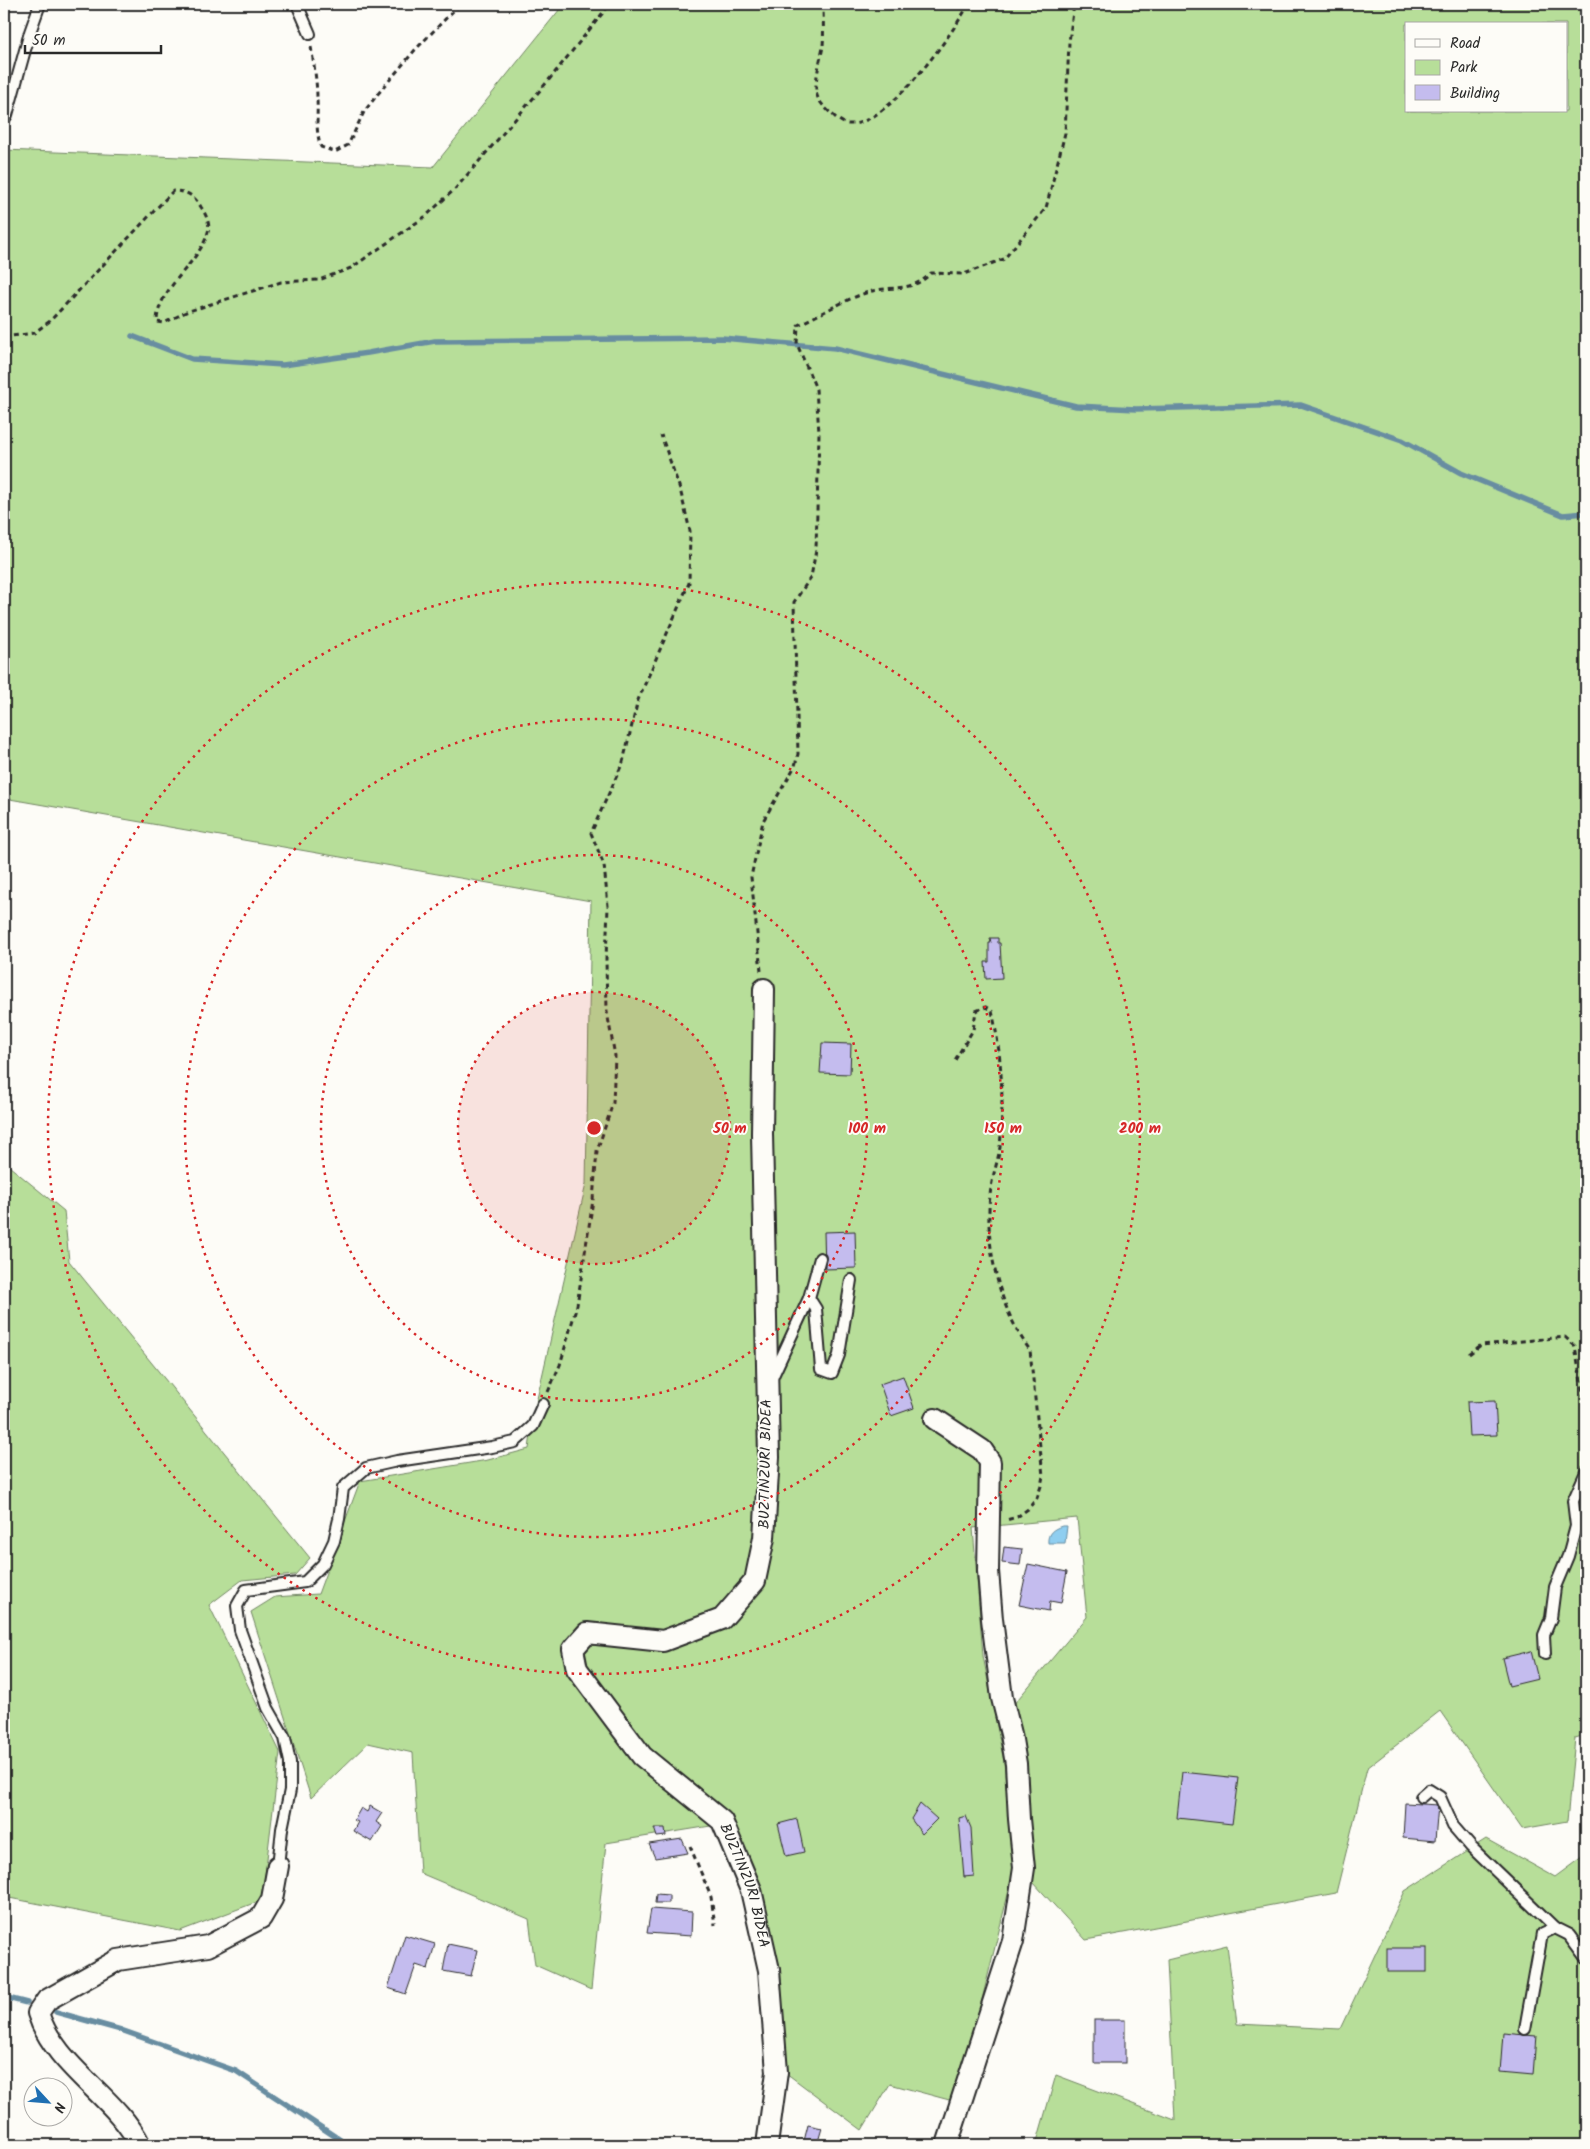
<svg xmlns="http://www.w3.org/2000/svg" width="1590" height="2149" font-family="Kalam,sans-serif">
  <style>
    .green { fill: #b7de99; stroke: #718462; fill-rule: evenodd }
    .water { fill: #8fcef0; stroke: #678da1 }
    .lines { fill: none; stroke-linecap: round; stroke-linejoin: round }
    .stream { stroke: #678da1; stroke-width: 5.5 }
    .building { fill: #c4bcee; stroke: #2b2b2b }
    .service-casing { stroke: #2b2b2b; stroke-width: 14 }
    .minor-casing { stroke: #2b2b2b; stroke-width: 24 }
    .path { stroke: #2b2b2b; stroke-width: 3; stroke-dasharray: 5 4; stroke-linecap: butt }
    .service { stroke: #fdfcf7; stroke-width: 10 }
    .minor { stroke: #fdfcf7; stroke-width: 20 }
    .ring { fill: none; stroke: #d62828; stroke-width: 2.5; stroke-dasharray: 2.5 5 }
    .labels { text-anchor: middle; dominant-baseline: central; stroke-width: 4; stroke-linejoin: round; paint-order: stroke }
    .street-label { font-size: 15px; fill: #2b2b2b; stroke: #fdfcf7 }
    .centre { fill: #d62828; stroke: #fdfcf7; stroke-width: 2.5 }
    .ring-label { font-size: 15px; text-anchor: middle; font-weight: bold; fill: #d62828; stroke: #fdfcf7; stroke-width: 4; stroke-linejoin: round; paint-order: stroke }
  </style>
  <rect width="100%" height="100%" fill="#fdfcf7"/>
  <filter id="ink" filterUnits="userSpaceOnUse"><feTurbulence type="fractalNoise" baseFrequency=".02" numOctaves="2"/><feDisplacementMap in="SourceGraphic" scale="10" xChannelSelector="R" yChannelSelector="G"/><feConvolveMatrix kernelMatrix="1 2 1 2 8 2 1 2 1" color-interpolation-filters="sRGB"/></filter>
  <g filter="url(#ink)">
    <g class="green">
      <path d="M564 4H1586V1735L1575 1738 1567 1821 1522 1829 1440 1711 1367 1768 1336 1893 1086 1940 1033 1882 1027 1762 1013 1705 1087 1617 1077 1518 973 1528 983 1656 1004 1762 1014 1870 970 2048 953 2101 890 2084 862 2130 786 2073 729 1823 606 1843 591 1990 535 1965 529 1919 420 1873 413 1753 368 1743 311 1798 251 1612 275 1597 318 1594 360 1481 488 1460 529 1449 534 1412 586 1184 591 901 4 798V150L433 167ZM1406 24H1566V111H1406Z"/>
      <path d="M4 1162 64 1211 69 1261 310 1558 295 1575 242 1580 209 1605 280 1752 262 1900 180 1931 4 1897Z"/>
      <path d="M1486 1839 1555 1877 1586 1854V2145H1036L1056 2075 1175 2120 1167 1960 1227 1945 1237 2024 1340 2029 1405 1891Z"/>
    </g>
    <path class="water" d="M1062 1526H1067L1065 1543H1048C1047 1533 1053 1529 1062 1526Z"/>
    <g class="lines">
      <g class="stream">
        <path d="M132 336 192 359 283 365 368 353 435 341 722 338 835 348 1076 406 1136 409 1301 405 1402 440 1461 473 1563 515 1586 513"/>
        <path d="M4 1997 27 2003"/>
        <path d="M56 2012 121 2030 236 2071 348 2145"/>
      </g>
    </g>
    <g class="building">
      <path d="M990 938H998V943H1000L1002 978 986 979 985 962H989V943H991Z"/>
      <path d="M822 1043 851 1044 850 1074 820 1073Z"/>
      <path d="M855 1231 856 1268 825 1269 824 1232Z"/>
      <path d="M903 1376 914 1408 891 1416 880 1384Z"/>
      <path d="M1495 1401 1497 1435 1469 1436 1467 1402Z"/>
      <path d="M1004 1547 1022 1549 1020 1565 1002 1563Z"/>
      <path d="M1028 1564 1067 1572 1061 1603 1050 1601 1049 1611 1019 1605Z"/>
      <path d="M1531 1651 1538 1679 1509 1686 1502 1658Z"/>
      <path d="M1182 1772 1238 1778 1232 1824 1177 1818Z"/>
      <path d="M1405 1803 1438 1805 1435 1841 1403 1838Z"/>
      <path d="M920 1804 937 1819 922 1834 911 1819Z"/>
      <path d="M370 1806 382 1813 376 1822 382 1826 372 1842 353 1831 358 1822 354 1820 361 1808 367 1812Z"/>
      <path d="M966 1816 971 1828 974 1876 964 1877 959 1818Z"/>
      <path d="M797 1819 804 1852 786 1856 778 1824Z"/>
      <path d="M654 1828H665L666 1836 657 1837Z"/>
      <path d="M682 1839 688 1853 655 1858 649 1844Z"/>
      <path d="M656 1894 669 1895V1903H655Z"/>
      <path d="M651 1909 692 1912 691 1936 647 1933Z"/>
      <path d="M405 1935 435 1944 428 1969 416 1965 406 1994 388 1988Z"/>
      <path d="M448 1944 477 1950 471 1976 443 1971Z"/>
      <rect x="1387" y="1948" width="40" height="24"/>
      <rect x="1094" y="2020" width="31" height="43"/>
      <path d="M1503 2033 1536 2036 1533 2075 1500 2072Z"/>
      <path d="M808 2125 822 2128 817 2145H803Z"/>
    </g>
    <g class="lines">
      <g class="service-casing">
        <g id="service">
          <path d="M297 4 310 34"/>
          <path d="M4 119 7 115 30 32 40 4"/>
          <path d="M809 1298 816 1309 821 1369 832 1373 839 1355 851 1280"/>
          <path d="M771 1380 809 1298 820 1258"/>
          <path d="M1545 1654 1544 1635 1551 1618 1555 1587 1568 1556 1576 1526 1573 1501 1586 1472"/>
          <path d="M1421 1797 1429 1790 1440 1797 1453 1826 1471 1847 1555 1928"/>
          <path d="M278 1866 282 1829 290 1790V1762L285 1738 268 1708 240 1630 237 1606 246 1590 305 1582 323 1564 334 1541 339 1519 343 1488 366 1468 397 1461 492 1447 515 1442 533 1426 543 1404"/>
          <path d="M1525 2029 1542 1934 1555 1928 1569 1935 1586 1958"/>
        </g>
      </g>
      <g class="minor-casing">
        <g id="minor">
          <path id="s1" d="M764 989 762 1134 769 1457 764 1538 755 1581 722 1619 663 1641 587 1633 573 1649 577 1669 642 1756 722 1821 751 1890 769 1970 777 2072 767 2145"/>
          <path d="M935 1419 982 1450 990 1462 988 1571 992 1619 1002 1698 1011 1734 1016 1764 1019 1819 1024 1868 1013 1941 947 2145"/>
          <path d="M140 2145C117 2097 54 2066 38 2013L47 2000 118 1960 208 1946 261 1918 272 1899 278 1866"/>
        </g>
      </g>
      <g class="path">
        <path d="M823 4C823 17 824 32 823 46 821 58 815 78 816 91 817 101 826 109 833 115 837 119 843 124 849 124 887 127 952 34 969 4"/>
        <path d="M311 47C314 64 317 82 317 99 318 116 315 131 321 147L335 152 348 145 364 112 377 95 415 50 460 4"/>
        <path d="M4 337 34 333 50 321 173 191C186 191 194 195 201 207 205 213 211 224 208 232 200 263 157 288 157 322L164 323 186 312 281 282 319 280 351 268 426 216 456 188 548 81 610 4"/>
        <path d="M761 971 751 877 763 821 795 766 798 754 794 602 811 577 816 550 819 433 816 389 797 344 798 325C819 315 848 298 869 292 891 285 912 293 931 273L964 274 1004 259 1046 208 1065 133 1069 42 1074 4"/>
        <path d="M955 1060 973 1030 976 1011 986 1007 992 1011C1002 1055 1004 1102 1000 1147 998 1161 993 1174 991 1188 983 1239 998 1308 1030 1350L1043 1476 1041 1486 1037 1498 1028 1509 1017 1517 1006 1520"/>
        <path d="M1469 1354 1481 1345 1565 1337 1575 1346 1586 1411"/>
        <path d="M548 1392 560 1365 577 1305 593 1200 597 1151 613 1103 615 1056 607 1012 606 959 608 906 604 865 591 833 623 762 638 700 689 583 690 531 680 489 661 435"/>
        <path d="M690 1846 711 1897 715 1925"/>
      </g>
      <use href="#service" class="service"/>
      <use href="#minor" class="minor"/>
    </g>
  </g>
  <circle cx="594" cy="1128" r="136" fill="#d62828" fill-opacity=".12"/>
  <g class="ring">
    <circle cx="594" cy="1128" r="136"/>
    <circle cx="594" cy="1128" r="273"/>
    <circle cx="594" cy="1128" r="409"/>
    <circle cx="594" cy="1128" r="546"/>
  </g>
  <g class="labels">
    <g class="street-label">
      <text transform="translate(766 1464) rotate(-89)">BUZTINZURI BIDEA</text>
      <text stroke="none"><textPath href="#s1" startOffset="1105">BUZTINZURI BIDEA</textPath></text>
    </g>
  </g>
  <circle cx="594" cy="1128" r="8" class="centre"/>
  <g class="ring-label">
    <text x="730" y="1133">50 m</text>
    <text x="867" y="1133">100 m</text>
    <text x="1003" y="1133">150 m</text>
    <text x="1140" y="1133">200 m</text>
  </g>
  <rect width="1590" height="2149" fill="none" stroke="#fdfcf7" stroke-width="20"/>
  <rect x="10" y="10" width="1570" height="2129" fill="none" stroke="#2b2b2b" stroke-width="2" filter="url(#ink)"/>
  <rect x="1405" y="22" width="162" height="90" fill="#fdfcf7" stroke="#a9a8a5"/>
  <rect x="1415" y="39" width="25" height="8" fill="#fdfcf7" stroke="#a9a8a5"/>
  <text x="1450" y="48" font-size="15" fill="#2b2b2b">Road</text>
  <rect x="1415" y="60" width="25" height="15" fill="#b7de99" stroke="#a9a8a5"/>
  <text x="1450" y="72" font-size="15" fill="#2b2b2b">Park</text>
  <rect x="1415" y="85" width="25" height="15" fill="#c4bcee" stroke="#a9a8a5"/>
  <text x="1450" y="98" font-size="15" fill="#2b2b2b">Building</text>
  <g transform="translate(48 2102) rotate(116)"><circle r="24" fill="#fdfcf7" stroke="#a9a8a5"/>
  <path d="M0-4L9 19L0 12L-9 19Z" fill="#1f6fb2"/>
  <text y="-8" font-size="14" font-weight="bold" text-anchor="middle" fill="#2b2b2b">N</text>
  </g>
  <path d="M25 45v8h136v-8" fill="none" stroke="#2b2b2b" stroke-width="2.5"/>
  <text x="32" y="45" font-size="15" fill="#2b2b2b" stroke="#fdfcf7" stroke-width="4" paint-order="stroke">50 m</text>
</svg>
